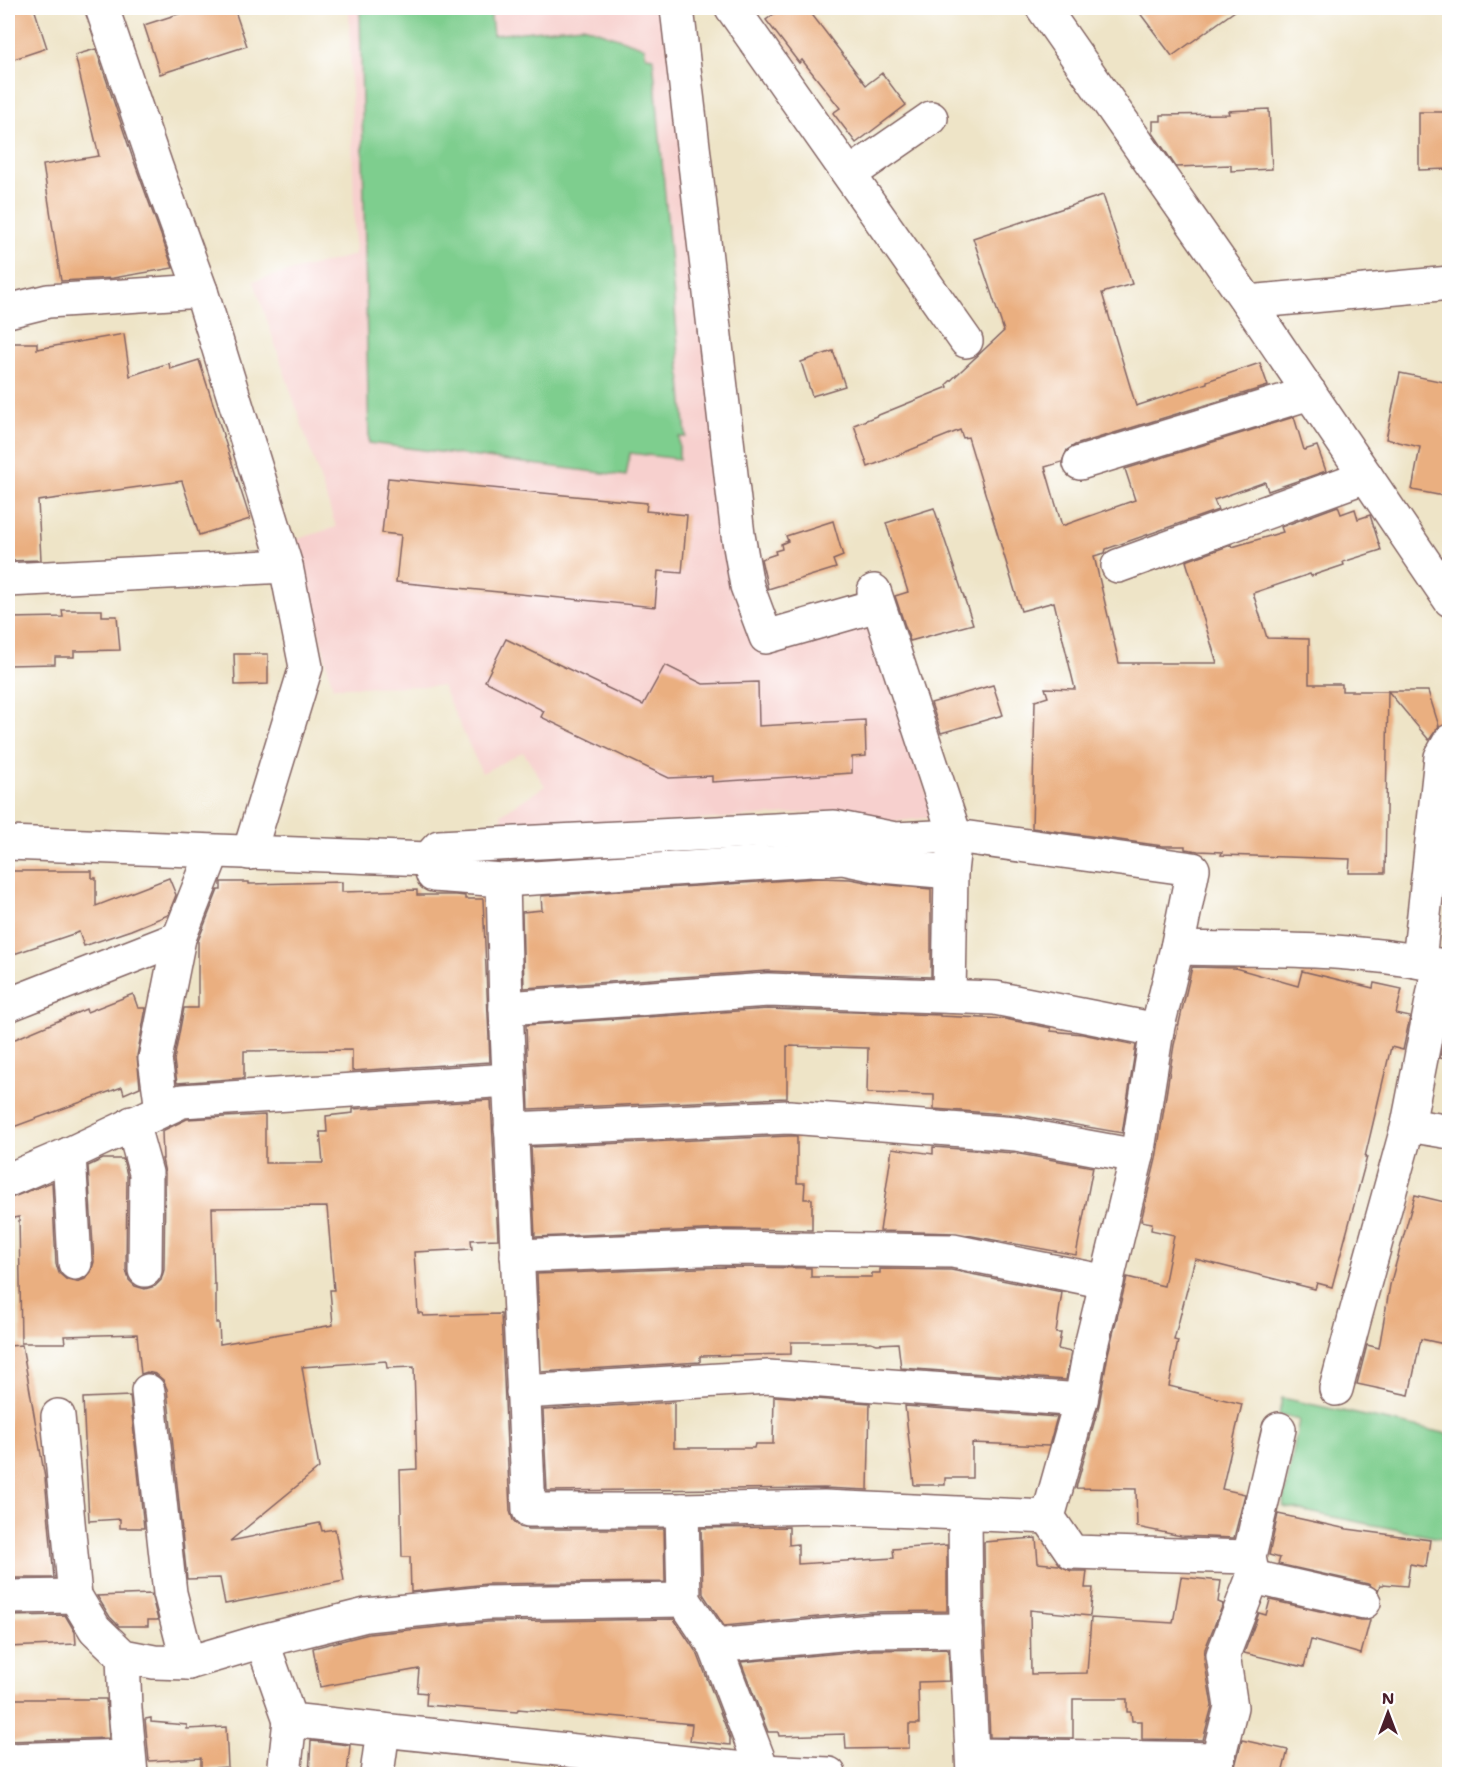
<svg xmlns="http://www.w3.org/2000/svg" width="1457" height="1782" font-family="'Shantell Sans',sans-serif">
  <style>
    .built { fill: #f7d0ce }
    .green { fill: #7ece8e; stroke: #64765c; stroke-width: 1.5 }
    .building { fill: #eaaf80; fill-rule: evenodd }
    .lines { fill: none; stroke-linecap: round; stroke-linejoin: round }
    .minor-casing { stroke: #836462; stroke-width: 36 }
    .minor { stroke: #fff; stroke-width: 33 }
  </style>
  <rect width="100%" height="100%" fill="#fff"/>
  <filter id="ink" filterUnits="userSpaceOnUse"><feTurbulence type="fractalNoise" baseFrequency=".0167" numOctaves="2"/><feDisplacementMap in="SourceGraphic" scale="12" xChannelSelector="R" yChannelSelector="G"/><feConvolveMatrix kernelMatrix="1 2 1 2 8 2 1 2 1" color-interpolation-filters="sRGB"/></filter>
  <filter id="wash" filterUnits="userSpaceOnUse"><feTurbulence type="fractalNoise" baseFrequency=".008" numOctaves="4" result="noise"/><feDisplacementMap in="SourceGraphic" scale="24" xChannelSelector="R" yChannelSelector="G"/><feGaussianBlur stdDeviation="1.35" result="paint"/><feColorMatrix in="noise" values="0 0 0 0 0 0 0 0 0 0 0 0 0 0 0 0 0 1.4 0 .05"/><feComposite in="paint" operator="in"/></filter>
  <g filter="url(#wash)">
    <rect width="100%" height="100%" fill="#eee4c7"/>
    <path class="built" d="M349 8H662L748 629 859 622 869 627 935 817 893 822 838 811 594 827 503 824 501 814 545 786 523 752 482 773 442 686 333 687 295 540 336 527 254 281 355 255Z"/>
    <g class="green">
      <path d="M360 8H490L493 35 583 26 644 47 646 56 653 57 686 437H679V459L630 453 626 476 369 443Z"/>
      <path d="M1282 1398 1449 1434V1540L1283 1507 1299 1420 1279 1415Z"/>
    </g>
    <g id="blocks">
      <g class="building">
        <path d="M8 8H34L47 48 8 61Z"/>
        <path d="M197 8H234L247 46 160 74 144 25Z"/>
        <path d="M782 8H807L866 85 882 73 906 105 856 143 833 113 840 108 802 60 799 63 766 20Z"/>
        <path d="M1136 8H1239L1172 56Z"/>
        <path d="M96 49 132 156 173 268 113 278 61 281 43 165 99 156 75 55Z"/>
        <path d="M1269 109 1272 169 1231 171V165L1176 167 1153 133V121H1161V115L1229 114 1228 111Z"/>
        <path d="M1419 112H1449V169L1419 170Z"/>
        <path d="M1103 195 1132 284 1102 293 1136 406 1207 383V381L1260 363 1268 386 1075 445 1067 450 1062 462 1045 467 1062 526 1135 500 1125 469 1294 417 1304 450 1317 446 1326 471 1268 491 1265 482 1214 500 1218 510 1106 549 1105 553 1094 556 1119 663H1217L1186 561 1231 545 1232 547 1283 532 1281 527 1338 506 1341 514 1355 509 1358 519 1370 515 1381 550 1343 562 1344 565 1311 576 1310 574 1253 593 1267 638 1309 639V684H1342V691H1428L1439 726 1429 740 1388 691 1385 873H1349L1350 859 1221 855 1222 852 1198 851 1185 849V846H1163L1032 828 1035 701 1048 697 1045 688 1075 689 1054 602 1021 611 968 437 963 438 960 430 868 467 854 425 948 387 947 384 1004 331 973 238Z"/>
        <path d="M124 334 130 376 169 363 170 369 199 360 250 519 199 535 182 481 38 501 41 560 8 561V343H37V349Z"/>
        <path d="M833 351 845 386 812 396 801 362Z"/>
        <path d="M1400 373 1449 383V497L1412 490 1420 447 1386 439Z"/>
        <path d="M388 478 647 503 646 511 687 515 682 573 658 571 655 607 396 582 401 535 382 533Z"/>
        <path d="M934 508 973 624 910 641 895 596 908 592 886 523Z"/>
        <path d="M833 521 843 556 833 560 836 568 768 589 761 559 776 554 775 551 782 549 781 544 788 541 786 536Z"/>
        <path d="M62 610H102V616H117L120 650 74 651V657H55V664L8 665V624H10V618L63 617Z"/>
        <path d="M506 639 643 705 665 665 703 684 758 682 759 726 865 720 866 756 852 757V773L712 782V776L669 778 541 717 544 711 485 681Z"/>
        <path d="M234 654H268V684L235 685Z"/>
        <path d="M993 685 1003 715 941 733 931 703Z"/>
        <path d="M8 871H92V878H96V906L169 878 176 895 168 915 131 930 84 946 79 932 8 956Z"/>
        <path d="M820 878 850 879 871 883 931 889V977L767 971 524 988 522 912 542 910 541 896Z"/>
        <path d="M221 882H249V884L342 882V892L417 890V895H456L465 896V899H483L490 1062 352 1071V1050L244 1051V1078L177 1083 174 1060 184 1008H198V941L218 890H221Z"/>
        <path d="M1192 967 1235 968 1298 986 1302 971 1373 988 1374 983 1402 989 1396 1014 1410 1017 1403 1050 1391 1047 1365 1157H1367L1332 1287 1317 1283 1315 1289 1195 1259 1174 1340 1178 1341 1169 1386 1242 1404 1222 1489 1245 1494 1234 1538 1181 1536 1137 1527 1136 1489 1076 1488 1099 1405 1108 1354 1127 1277 1164 1286 1174 1235 1151 1230 1152 1223 1141 1221 1156 1159 1174 1045Z"/>
        <path d="M133 994 138 1008H146L137 1056 140 1087 124 1094 122 1087 8 1129V1042L86 1009 87 1012Z"/>
        <path d="M768 1009 940 1015V1016L1005 1019 1051 1028V1031L1082 1034 1136 1045 1122 1133 1018 1115 934 1109V1095L867 1093 868 1048 787 1046V1098L529 1109 526 1025Z"/>
        <path d="M1447 1024H1449V1060L1440 1058Z"/>
        <path d="M491 1100 498 1239 471 1240 472 1249 414 1252 418 1313H422L423 1316 501 1314 510 1511 513 1520 520 1527 529 1529H664L665 1582 487 1584 411 1592 410 1557H402L400 1470 417 1469 414 1367 387 1368 386 1361 302 1367 319 1468 230 1541 320 1523 322 1531 335 1529 344 1581 225 1604 220 1578 187 1579 167 1389 163 1380 156 1374 147 1372 141 1374 137 1334 64 1336 65 1343H21L19 1217 8 1219V1199L52 1182 56 1264 59 1273 67 1280 77 1282 85 1279 91 1272 94 1262 88 1166 103 1159H123L127 1175 126 1270 129 1280 135 1286 145 1289 155 1286 161 1280 164 1270 165 1173 162 1159H163L162 1131 187 1119 265 1115V1163H323L320 1132H327L326 1116 353 1113V1109ZM327 1207 334 1290H330L333 1325 220 1344 219 1323H216V1284H214L212 1208Z"/>
        <path d="M789 1136H797V1183H805L804 1199H812V1230L725 1229 535 1237 531 1147Z"/>
        <path d="M933 1147 1014 1153 1093 1167 1076 1255 956 1233 880 1231 892 1148 933 1154Z"/>
        <path d="M1415 1195 1449 1203V1345L1421 1339 1409 1395 1357 1384 1367 1345 1379 1348 1390 1285Z"/>
        <path d="M726 1267 811 1268V1277H872V1273H880V1269L951 1270 1062 1292 1056 1333H1061L1058 1349 1071 1352 1066 1380 901 1368 898 1343 877 1344 871 1342H791V1354L700 1356V1362L541 1372 537 1274Z"/>
        <path d="M22 1345 45 1478 54 1578H8V1346Z"/>
        <path d="M130 1396 144 1528H120V1519L89 1521 83 1398Z"/>
        <path d="M774 1396 870 1403 868 1490 824 1488 547 1491 543 1410 674 1402V1448H754L755 1444H773Z"/>
        <path d="M905 1406 1057 1417 1049 1446 972 1443V1478H945V1485H914Z"/>
        <path d="M1278 1514 1347 1529 1430 1540 1426 1567 1410 1564 1407 1586 1383 1584V1585H1380L1378 1591 1368 1584 1278 1564 1280 1558 1269 1555Z"/>
        <path d="M789 1527V1545L798 1544V1564L894 1558 893 1549 947 1545V1611L870 1612 724 1626 703 1594 701 1528Z"/>
        <path d="M1036 1538 1038 1563 1059 1565 1071 1571H1087L1085 1588H1093L1090 1616 1030 1610 1031 1674 1087 1673 1091 1618 1173 1623 1181 1577 1221 1581 1218 1602 1223 1604 1205 1649 1204 1658 1212 1706 1203 1740 1142 1739V1721H1132L1131 1712H1127V1699H1073V1738L990 1737 985 1629 984 1542Z"/>
        <path d="M151 1594 158 1620H148V1626H119L110 1617 97 1596Z"/>
        <path d="M1270 1600 1360 1620H1370L1361 1654 1311 1640 1304 1667 1244 1653 1259 1613 1266 1615Z"/>
        <path d="M65 1615 75 1632 76 1644 8 1647V1616Z"/>
        <path d="M674 1619 698 1655 730 1738V1745L690 1741 692 1724 611 1716 610 1717 518 1709 517 1712 426 1705 427 1693 417 1692 419 1669 320 1687 313 1648 369 1634 488 1622Z"/>
        <path d="M948 1649 950 1681 918 1682 919 1724H909V1748L846 1749 845 1734 779 1736 778 1732H768L741 1662 873 1650Z"/>
        <path d="M8 1699H106L109 1738 8 1741Z"/>
        <path d="M151 1718V1722L187 1725V1729L226 1727 228 1767 201 1769V1758L149 1761 145 1719Z"/>
        <path d="M1242 1740 1288 1750 1282 1774H1233Z"/>
        <path d="M311 1741 350 1745 347 1774H309Z"/>
      </g>
    </g>
  </g>
  <g filter="url(#ink)">
    <use href="#blocks" fill-opacity="0" stroke="#836462" stroke-width="1.5"/>
    <g class="lines">
      <g class="minor-casing">
        <g id="minor">
          <path d="M102 8 156 167 201 291 286 566 306 667 249 853"/>
          <path d="M677 8 738 535 747 586 766 637 878 605"/>
          <path d="M732 8 966 341"/>
          <path d="M1043 8 1248 302 1450 600"/>
          <path d="M850 174 931 118"/>
          <path d="M1248 302 1450 283"/>
          <path d="M8 311 48 301 201 291"/>
          <path d="M1080 463 1310 393"/>
          <path d="M1118 566 1366 476"/>
          <path d="M8 580 286 566"/>
          <path d="M874 591 955 836 951 872 949 996"/>
          <path d="M8 843 428 859 439 847 834 827 895 839 955 836 1193 869 1177 948 1157 1030 1137 1156 1090 1350 1081 1400 1048 1517 1072 1552 1249 1557"/>
          <path d="M428 859 433 875 503 880 506 1008 529 1510H682L824 1507 1048 1517"/>
          <path d="M503 880 843 858 882 866 951 872"/>
          <path d="M1177 948C1267 950 1362 947 1450 968"/>
          <path d="M1419 961 1441 757 1450 741"/>
          <path d="M8 1005 179 938"/>
          <path d="M506 1008 768 990 995 998 1157 1030"/>
          <path d="M162 1110 155 1059 179 938 213 852"/>
          <path d="M132 1123 146 1173 145 1270"/>
          <path d="M1408 1125 1450 1132"/>
          <path d="M511 1129 789 1117 1016 1134 1137 1156"/>
          <path d="M69 1154 75 1263"/>
          <path d="M8 1180 69 1154 182 1101 509 1080"/>
          <path d="M517 1256 726 1248 953 1251 1107 1282"/>
          <path d="M1336 1389 1355 1317 1408 1125 1439 965"/>
          <path d="M148 1391 170 1593 188 1663"/>
          <path d="M523 1392 768 1377 1081 1400"/>
          <path d="M58 1416 75 1596"/>
          <path d="M682 1510 684 1600 715 1646 764 1774"/>
          <path d="M965 1514 966 1630 973 1774"/>
          <path d="M1253 1577 1364 1602"/>
          <path d="M8 1597 75 1596 95 1629 123 1656 154 1662 188 1663 262 1641 366 1615 487 1603 684 1600"/>
          <path d="M262 1641 290 1720 762 1771 829 1774"/>
          <path d="M715 1646 872 1631 966 1630"/>
          <path d="M123 1656 125 1709 131 1774"/>
          <path d="M973 1755 1217 1759"/>
          <path d="M8 1760 128 1756"/>
          <path d="M284 1774 290 1720"/>
          <path d="M377 1774 383 1730"/>
          <path d="M1214 1774 1231 1707 1223 1655 1253 1577 1249 1557 1279 1429"/>
        </g>
      </g>
      <use href="#minor" class="minor"/>
    </g>
  </g>
  <rect width="1457" height="1782" fill="none" stroke="#fff" stroke-width="30"/>
  <g transform="translate(1388 1713)" stroke="#ffffff" stroke-width="4.5" paint-order="stroke">
  <path d="M0-4.5L10 22L0 15L-10 22Z" fill="#4a1f2b"/>
  <text y="-9" font-size="16" font-weight="bold" text-anchor="middle" fill="#4a1f2b">N</text>
  </g>
</svg>
